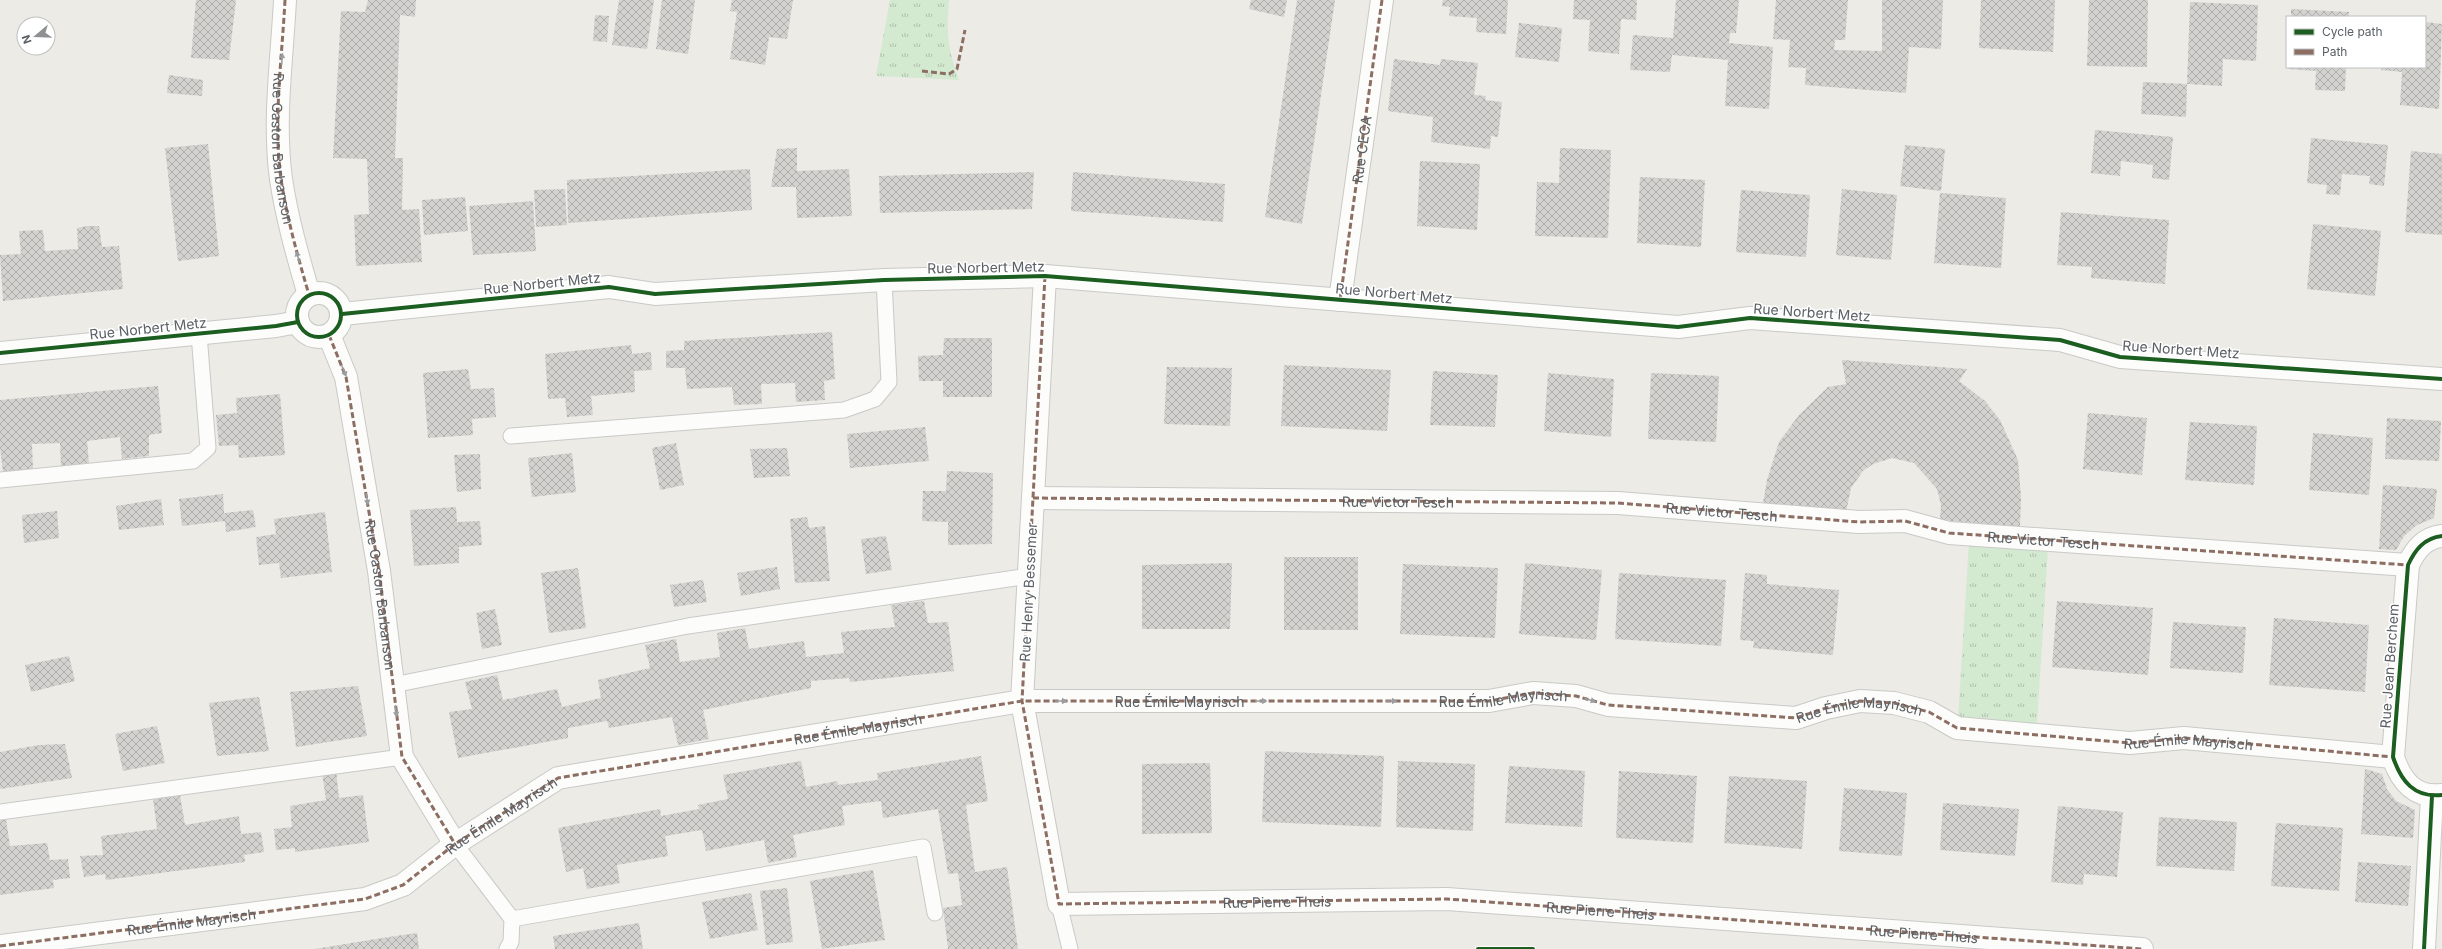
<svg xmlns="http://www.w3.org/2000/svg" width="2442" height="949" font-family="Inter,sans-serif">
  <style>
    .park { fill: url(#park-tufts) }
    .building { fill: url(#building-cross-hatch) }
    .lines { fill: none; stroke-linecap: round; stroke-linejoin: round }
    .lane-casing { stroke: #c9c9c8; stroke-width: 17 }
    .street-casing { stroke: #c9c9c8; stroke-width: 24 }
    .lane { stroke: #fcfcfb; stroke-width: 15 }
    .street { stroke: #fcfcfb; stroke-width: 22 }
    .quiet { stroke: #8d6e63; stroke-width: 3; stroke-dasharray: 6 3; stroke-linecap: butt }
    .cycleway-casing { stroke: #fff; stroke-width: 6 }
    .cycleway { stroke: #1b5e20; stroke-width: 4 }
    .oneway { fill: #9b9ea1 }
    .labels { text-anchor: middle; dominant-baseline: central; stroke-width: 3; stroke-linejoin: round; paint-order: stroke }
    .street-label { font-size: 14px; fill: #5b6065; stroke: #fff }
  </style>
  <defs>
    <pattern id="park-tufts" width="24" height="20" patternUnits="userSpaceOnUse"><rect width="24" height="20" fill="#d3e9d0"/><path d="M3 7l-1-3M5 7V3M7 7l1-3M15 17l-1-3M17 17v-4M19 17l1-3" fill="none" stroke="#aec0ac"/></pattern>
    <pattern id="building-cross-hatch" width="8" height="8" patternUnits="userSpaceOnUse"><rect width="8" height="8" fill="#d3d2cf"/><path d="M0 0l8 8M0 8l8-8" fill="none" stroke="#aeaeac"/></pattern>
  </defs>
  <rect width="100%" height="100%" fill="#ecebe6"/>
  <g class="park">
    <path d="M890 0H949C946 34 948 48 959 80L876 76Z"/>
    <path d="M1969 542 2048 547 2037 724 1958 720Z"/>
  </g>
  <g class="building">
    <path d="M196 0H236L229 60 191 58Z"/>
    <path d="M368 0H416L415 17 400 15 395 158H403L402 210 419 209 422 262 356 266 354 215 369 214 367 159 333 158 341 11 365 12Z"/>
    <path d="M619 0H654L647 49 612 45Z"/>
    <path d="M662 0H695L688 54 656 49Z"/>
    <path d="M732 0H793L787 39 769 37 765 65 730 59 737 12 730 11Z"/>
    <path d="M1251 0H1287L1284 17 1249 9Z"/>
    <path d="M1297 0H1335L1302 224 1265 217Z"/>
    <path d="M1443 0H1508L1506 34 1476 32 1477 18 1449 16 1450 7 1442 6Z"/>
    <path d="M1574 0H1637L1636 20 1621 19 1619 54 1588 51 1590 20 1573 19Z"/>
    <path d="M1676 0H1739L1736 33H1730L1729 43 1773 47 1769 109 1725 106 1728 60 1672 55 1670 72 1630 70 1633 35 1673 38Z"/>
    <path d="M1776 0H1848L1845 40H1835L1834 50 1882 51V0H1943L1941 49 1909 47 1906 93 1805 85 1806 68 1788 67 1790 40 1773 39Z"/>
    <path d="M1981 0H2055L2053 52 1979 48Z"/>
    <path d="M2089 0H2148L2147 67 2087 66Z"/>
    <path d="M2190 2 2258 5 2256 61 2223 59 2222 86 2187 84 2186 117 2141 114 2143 82 2187 84Z"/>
    <path d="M2291 9 2349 12V17H2291Z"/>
    <path d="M595 15 609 16 607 42 593 41Z"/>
    <path d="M2425 22 2442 24 2439 109 2400 105 2402 72 2381 70 2382 67H2425Z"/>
    <path d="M1519 23 1562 28 1559 62 1515 57Z"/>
    <path d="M1394 59 1440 65 1441 59 1478 63 1474 95 1486 96 1485 100 1502 102 1498 137 1491 136 1490 149 1431 142 1433 117 1388 111Z"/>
    <path d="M2288 67H2346L2345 91 2315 90 2316 71 2288 69Z"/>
    <path d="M169 75 203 80 202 96 167 93Z"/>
    <path d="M2095 130 2173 137 2169 180 2152 178 2153 165 2121 161 2120 176 2091 173Z"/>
    <path d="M2311 138 2388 145 2384 186 2369 184 2370 176 2342 174 2340 195 2326 194 2327 185 2307 183Z"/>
    <path d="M208 144 219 256 178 261 165 148Z"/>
    <path d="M1905 145 1945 149 1941 191 1900 186Z"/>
    <path d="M797 148V171L849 169 852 216 797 218 796 187H771L777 149Z"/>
    <path d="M1560 148 1611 150 1608 238 1535 236 1537 182 1559 183Z"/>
    <path d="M2411 151 2442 154V235L2405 232Z"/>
    <path d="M1420 161 1480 164 1477 230 1417 226Z"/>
    <path d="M750 169 752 210 568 223 567 180Z"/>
    <path d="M1034 172 1032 209 880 213 879 176Z"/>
    <path d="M1073 172 1225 184 1223 222 1071 211Z"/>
    <path d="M1640 177 1705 180 1701 247 1637 243Z"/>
    <path d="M565 189 567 225 536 227 534 190Z"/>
    <path d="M1842 189 1897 195 1891 260 1836 255Z"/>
    <path d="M1741 190 1810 195 1806 257 1736 252Z"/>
    <path d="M1940 193 2006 198 2001 268 1934 263Z"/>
    <path d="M465 197 468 231 424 235 422 200Z"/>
    <path d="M533 201 536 251 473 255 469 206Z"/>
    <path d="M2061 212 2169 220 2165 284 2091 278 2092 267 2057 265Z"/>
    <path d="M2313 224 2381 231 2375 296 2307 289Z"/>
    <path d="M87 226H99L102 247 119 246 123 289 3 301 0 255 21 254 19 231 43 230 45 251 78 249 77 228Z"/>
    <path d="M832 332 835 379 824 381 825 400 796 402 795 383 761 384 762 404 734 405 732 387 687 389 685 368H666V351L684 350V341Z"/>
    <path d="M944 338H992V397H943V381H919L918 356 943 355Z"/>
    <path d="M631 345 632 354 651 352 652 370 634 371 635 392 591 396 593 415 567 417 565 398 548 399 545 354Z"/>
    <path d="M1842 360 1967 369 1959 381 1985 401 2000 420 2018 460 2021 497 2020 527 1940 520 1941 505 1937 489 1914 463 1892 458 1873 464 1863 471 1851 488 1846 512 1763 503 1767 480 1779 442 1799 415 1828 387 1846 384Z"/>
    <path d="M1284 365 1391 370 1387 431 1281 426Z"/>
    <path d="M1167 367 1232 368 1230 426 1164 424Z"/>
    <path d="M468 369 471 389 494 388 496 417 472 419 473 435 428 438 423 373Z"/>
    <path d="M1433 371 1498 375 1495 427 1430 425Z"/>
    <path d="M1548 373 1614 379 1611 437 1544 431Z"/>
    <path d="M1651 373 1719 376 1716 442 1648 439Z"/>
    <path d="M158 386 162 433 149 435V456L122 459 120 437 87 441 89 463 61 466 60 443 32 444 33 469 3 472 0 448V400Z"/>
    <path d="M280 394 285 455 239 458 238 445 219 446 216 415 237 413 236 398Z"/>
    <path d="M2088 413 2147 418 2142 475 2083 469Z"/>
    <path d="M2387 418 2441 421 2439 461 2385 459Z"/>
    <path d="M2190 422 2257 426 2254 485 2185 480Z"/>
    <path d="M925 427 929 461 850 468 847 434Z"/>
    <path d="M2313 433 2373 438 2369 495 2309 490Z"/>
    <path d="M676 443 684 485 660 490 652 448Z"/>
    <path d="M787 448 790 476 754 478 750 449Z"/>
    <path d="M572 453 576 492 532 497 528 458Z"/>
    <path d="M480 454 481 489 457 492 454 455Z"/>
    <path d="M947 471 993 473 992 544 948 545V522L922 521 923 491H946Z"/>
    <path d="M2383 485 2437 489 2434 518 2417 525 2404 536 2396 550 2379 549Z"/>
    <path d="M223 494 224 513 253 510 256 527 226 532 225 521 182 526 179 499Z"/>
    <path d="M161 499 164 525 119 530 116 506Z"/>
    <path d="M456 507 457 522 480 521 482 545 459 547V563L414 566 410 510Z"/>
    <path d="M57 511 59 538 24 543 22 515Z"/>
    <path d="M325 512 332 572 281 578 279 563 259 565 256 537 276 534 274 519Z"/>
    <path d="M807 517 809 528 825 526 830 581 795 583 790 519Z"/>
    <path d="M886 536 892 570 866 574 861 539Z"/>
    <rect x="1284" y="557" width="74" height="73"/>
    <path d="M1232 563 1230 629H1142V565Z"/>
    <path d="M1525 563 1602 570 1596 640 1519 634Z"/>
    <path d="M1403 564 1498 568 1495 638 1400 634Z"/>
    <path d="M777 567 780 589 741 596 737 573Z"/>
    <path d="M578 568 586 628 549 633 541 573Z"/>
    <path d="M1619 573 1726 580 1721 646 1615 639Z"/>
    <path d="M1745 573 1767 575V584L1839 590 1833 655 1753 648 1754 641 1740 640Z"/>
    <path d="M703 580 707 602 674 607 670 585Z"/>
    <path d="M924 601 928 623 948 622 954 671 850 682 849 678 811 681V688L703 710 709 739 678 745 672 717 609 728 607 721 568 728V738L458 758 449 712 472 709 465 682 497 675 503 700 557 689 562 707 601 698 598 680 650 668 645 645 676 639 680 662 720 657 717 633 745 628 749 649 804 641 806 657 844 653 841 632 895 627 891 605Z"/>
    <path d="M2057 601 2153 608 2148 675 2052 667Z"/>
    <path d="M495 609 502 645 482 649 476 613Z"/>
    <path d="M2274 618 2369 625 2365 692 2269 685Z"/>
    <path d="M2173 622 2246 627 2243 673 2170 668Z"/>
    <path d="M69 656 75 681 31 692 25 665Z"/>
    <path d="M358 686 367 736 296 747 290 692Z"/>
    <path d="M259 697 269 751 217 756 209 703Z"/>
    <path d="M157 726 165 763 123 771 115 734Z"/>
    <path d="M65 744 72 778 0 789V752L39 745Z"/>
    <path d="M1265 751 1384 756 1381 827 1262 822Z"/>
    <path d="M981 756 988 801 966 805 975 872 1007 867 1018 949H948L943 908 962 905 958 873 948 874 938 809 883 818 881 801 842 806 845 825 793 835 797 857 768 863 764 840 706 851 702 830 665 836 668 856 617 865 620 883 587 889 583 868 566 872 558 828 660 809 661 816 699 809 698 805 728 799 723 775 801 761 806 787 837 781 838 785 878 780 877 773Z"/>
    <path d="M1398 761 1475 764 1473 831 1396 827Z"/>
    <path d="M1210 763 1212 833 1142 834V764Z"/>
    <path d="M1509 766 1585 771 1582 827 1505 823Z"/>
    <path d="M2365 769 2382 774 2387 789 2396 801 2415 810 2413 838 2361 834Z"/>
    <path d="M336 770 339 798 363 795 369 842 295 852V848L276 850 274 829 292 827 290 806 326 800 322 772Z"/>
    <path d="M1619 771 1697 776 1693 843 1616 838Z"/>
    <path d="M1729 776 1807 781 1802 849 1724 843Z"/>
    <path d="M1844 788 1907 793 1902 856 1839 851Z"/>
    <path d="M180 795 185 825 239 816 241 834 261 832 264 852 244 855 245 862 106 880 105 874 84 877 80 856 103 855 101 836 157 829 153 799Z"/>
    <path d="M1943 803 2019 809 2015 856 1940 850Z"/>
    <path d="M2058 806 2123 812 2117 877 2084 874 2083 885 2051 882Z"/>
    <path d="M2159 817 2237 822 2234 871 2156 866Z"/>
    <path d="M6 819 10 846 47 843 50 860 68 859 70 878 53 880 54 888 0 895V820Z"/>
    <path d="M2276 823 2343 828 2339 891 2271 886Z"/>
    <path d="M2358 862 2411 866 2408 906 2355 902Z"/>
    <path d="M873 870 885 940 822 949 810 881Z"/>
    <path d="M787 888 793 942 766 945 760 891Z"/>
    <path d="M751 893 758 930 710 939 702 902Z"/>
    <path d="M639 923 643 949H555L553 936Z"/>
    <path d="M417 933 419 949H315L382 938Z"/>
  </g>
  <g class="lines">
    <g class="lane-casing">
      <g id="lane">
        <path d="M511 436 844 410 875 399 889 382 884 280"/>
        <path d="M0 480 193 461 208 448 199 334"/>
        <path d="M393 685 688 626 1029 576"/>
        <path d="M0 812 402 757"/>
        <path d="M455 844 512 919 511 942 507 949"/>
        <path d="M1059 904 1070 949"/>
        <path d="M512 919 923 847 935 913"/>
      </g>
    </g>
    <g class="street-casing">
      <g id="street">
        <path d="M285 0C282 59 273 121 281 179 287 219 298 257 309 295"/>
        <path id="s1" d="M1045 276 1022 701 1059 904 1447 899 2142 949"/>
        <circle cx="319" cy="315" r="22"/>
        <path id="s2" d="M1340 300 1382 0"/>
        <path d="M342 314 609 287 655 294 884 280 1045 276 1678 327 1750 318 2060 340 2120 357 2442 379"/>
        <path d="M329 335 346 377 379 571 402 757 455 844"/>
        <path d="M0 353 276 326 298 322"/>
        <path id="s3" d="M1033 498 1618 503 1859 522 1905 521 1949 533 2408 565"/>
        <path d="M2442 536C2424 538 2415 550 2408 565L2393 757C2401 781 2414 798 2442 795"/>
        <path id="s4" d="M0 946 365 899 403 885 455 844 558 778 1022 701H1489L1533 693 1576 696 1608 705 1796 718 1826 708 1860 701 1894 703 1929 712 1957 728 2130 743 2184 738 2393 757"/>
        <path d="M2424 949 2432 796"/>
      </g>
    </g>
    <use href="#lane" class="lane"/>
    <use href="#street" class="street"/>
    <g class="quiet">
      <path id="s5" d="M285 0C282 59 273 121 281 179 287 219 298 257 309 295"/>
      <path d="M922 71 949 74 957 69 965 30"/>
      <path d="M1045 276 1022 701 1059 904 1447 899 2142 949"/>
      <path d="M1340 300 1382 0"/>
      <path id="s6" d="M329 335 346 377 379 571 402 757 455 844"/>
      <path d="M1033 498 1618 503 1859 522 1905 521 1949 533 2408 565"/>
      <path d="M0 946 365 899 403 885 455 844 558 778 1022 701H1489L1533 693 1576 696 1608 705 1796 718 1826 708 1860 701 1894 703 1929 712 1957 728 2130 743 2184 738 2393 757"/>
    </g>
    <g class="cycleway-casing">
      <g id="cycleway">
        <circle cx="319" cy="315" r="22"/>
        <path d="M342 314 609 287 655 294 884 280 1045 276 1678 327 1750 318 2060 340 2120 357 2442 379"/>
        <path d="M0 353 276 326 298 322"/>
        <path d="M2442 536C2424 538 2415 550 2408 565L2393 757C2401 781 2414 798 2442 795"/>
        <path d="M1478 949H1533"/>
        <path d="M2424 949 2432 796"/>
      </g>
    </g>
    <use href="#cycleway" class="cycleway"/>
  </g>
  <defs><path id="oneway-solid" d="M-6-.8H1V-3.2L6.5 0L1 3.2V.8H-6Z"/></defs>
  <g class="oneway">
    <use href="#oneway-solid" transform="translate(282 59) rotate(-87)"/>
    <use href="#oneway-solid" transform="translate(298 257) rotate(-107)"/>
    <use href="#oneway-solid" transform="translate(344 371) rotate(68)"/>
    <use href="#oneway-solid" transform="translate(367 499) rotate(81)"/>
    <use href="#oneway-solid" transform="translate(1590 700) rotate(15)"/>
    <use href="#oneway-solid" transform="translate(1061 701)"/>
    <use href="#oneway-solid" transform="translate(1261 701)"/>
    <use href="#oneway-solid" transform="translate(1391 701)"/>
    <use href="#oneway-solid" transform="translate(396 711) rotate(83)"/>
  </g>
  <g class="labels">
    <g class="street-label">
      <text stroke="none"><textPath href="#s5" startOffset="149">Rue Gaston Barbanson</textPath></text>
      <text stroke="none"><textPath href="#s2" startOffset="152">Rue CECA</textPath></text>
      <text transform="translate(986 267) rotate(-1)">Rue Norbert Metz</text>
      <text transform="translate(542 283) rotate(-6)">Rue Norbert Metz</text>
      <text transform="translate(1394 293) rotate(5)">Rue Norbert Metz</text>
      <text transform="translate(1812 312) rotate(4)">Rue Norbert Metz</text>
      <text transform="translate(148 328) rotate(-6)">Rue Norbert Metz</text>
      <text transform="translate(2181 349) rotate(4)">Rue Norbert Metz</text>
      <text stroke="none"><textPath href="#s3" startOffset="365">Rue Victor Tesch</textPath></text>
      <text stroke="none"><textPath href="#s3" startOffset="689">Rue Victor Tesch</textPath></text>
      <text stroke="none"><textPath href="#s3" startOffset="1013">Rue Victor Tesch</textPath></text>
      <text transform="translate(1028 592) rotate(-87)">Rue Henry Bessemer</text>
      <text stroke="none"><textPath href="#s6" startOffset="266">Rue Gaston Barbanson</textPath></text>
      <text transform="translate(2389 666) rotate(-86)">Rue Jean Berchem</text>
      <text stroke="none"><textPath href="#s4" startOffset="1549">Rue Émile Mayrisch</textPath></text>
      <text stroke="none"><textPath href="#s4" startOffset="1225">Rue Émile Mayrisch</textPath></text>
      <text stroke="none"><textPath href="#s4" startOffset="1909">Rue Émile Mayrisch</textPath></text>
      <text stroke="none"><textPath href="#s4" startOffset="901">Rue Émile Mayrisch</textPath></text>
      <text stroke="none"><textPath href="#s4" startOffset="2245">Rue Émile Mayrisch</textPath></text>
      <text stroke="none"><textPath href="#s4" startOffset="529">Rue Émile Mayrisch</textPath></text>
      <text stroke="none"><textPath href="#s1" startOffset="850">Rue Pierre Theis</textPath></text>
      <text stroke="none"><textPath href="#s1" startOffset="1174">Rue Pierre Theis</textPath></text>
      <text stroke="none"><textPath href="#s4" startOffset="193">Rue Émile Mayrisch</textPath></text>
      <text stroke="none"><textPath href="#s1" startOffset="1498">Rue Pierre Theis</textPath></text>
    </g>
  </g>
  <rect x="2286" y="16" width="140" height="52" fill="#ffffff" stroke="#bdbfc1"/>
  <rect x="2294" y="29" width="20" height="6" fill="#1b5e20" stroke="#bdbfc1"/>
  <text x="2322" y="36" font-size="12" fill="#5b6065">Cycle path</text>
  <rect x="2294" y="49" width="20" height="6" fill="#8d6e63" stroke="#bdbfc1"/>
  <text x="2322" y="56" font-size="12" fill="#5b6065">Path</text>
  <g transform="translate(36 36) rotate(251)"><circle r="19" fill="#ffffff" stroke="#bdbfc1"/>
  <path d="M0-3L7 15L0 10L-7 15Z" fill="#8e9192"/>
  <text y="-6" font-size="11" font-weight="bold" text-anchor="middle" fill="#5b6065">N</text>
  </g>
</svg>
